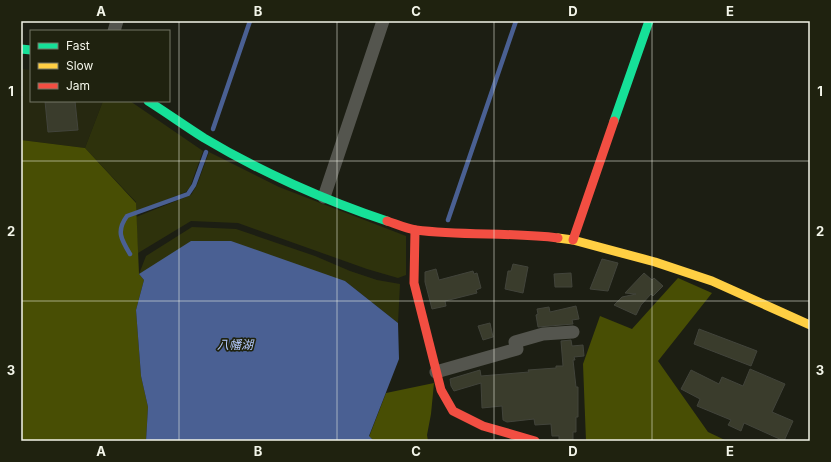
<svg xmlns="http://www.w3.org/2000/svg" width="831" height="462" font-family="Inter,'Noto Sans JP',sans-serif">
  <style>
    .built { fill: #262810 }
    .green { fill: #2e320c }
    .forest { fill: #484e04 }
    .water { fill: #4a6093 }
    .lines { fill: none; stroke-linecap: round; stroke-linejoin: round }
    .stream { stroke: #4a6093; stroke-width: 4.5 }
    .building { fill: #3a3c2c; stroke: #42443b }
    .street { stroke: #54554e; stroke-width: 13 }
    .fast { stroke: #16e098; stroke-width: 9 }
    .slow { stroke: #ffcf43; stroke-width: 9 }
    .jam { stroke: #f24e42; stroke-width: 9 }
    .grid { fill: none; stroke: #f3f5e9; stroke-width: 1; stroke-opacity: 0.55 }
    .labels { text-anchor: middle; dominant-baseline: central; stroke-width: 3.5; stroke-linejoin: round; paint-order: stroke }
    .water-label { font-size: 12px; font-style: italic; fill: #b5cbfe; stroke: #1f220f }
    .neatline { fill: none; stroke: #f3f5e9; stroke-width: 1.5 }
    .grid-label { font-size: 13px; text-anchor: middle; font-weight: bold; fill: #f3f5e9 }
  </style>
  <rect width="100%" height="100%" fill="#1c1e13"/>
  <path class="built" d="M21 69 31 70V101H103L85 148 21 140Z"/>
  <g class="green">
    <path d="M103 101H130L203 151 190 187 186 192 136 212V202L85 148Z"/>
    <path d="M209 152 279 187 406 236V275L398 278 367 269 238 223 191 221 138 253 136 217 191 195 197 185Z"/>
    <path d="M192 227 236 229 315 256 350 271 377 280 400 284 398 323 345 281 139 274 146 256Z"/>
  </g>
  <g class="forest">
    <path d="M21 140 85 148 136 203 139 274 144 280 136 310 141 376 148 407 146 441H21Z"/>
    <path d="M678 278 712 293 658 361 708 432 727 441H586L583 364 600 316 632 329Z"/>
    <path d="M434 383 431 414 427 435 428 441H374L369 437 386 393Z"/>
  </g>
  <path class="water" d="M191 241H231L345 281 398 323 399 359 369 436 374 441H146L148 407 141 376 136 310 144 280 139 274Z"/>
  <g class="lines">
    <g class="stream">
      <path d="M213 129 250 21"/>
      <path d="M448 220 516 21"/>
      <path d="M130 254C121 239 116 231 127 216L188 194 194 185 206 152"/>
    </g>
  </g>
  <g class="building">
    <path d="M45 101H75L78 130 48 132Z"/>
    <path d="M602 259 618 263 608 291 590 289Z"/>
    <path d="M513 264 528 267 523 293 505 289 508 271H511Z"/>
    <path d="M436 269 439 280 473 271 474 274 477 273 481 288 476 290 477 293 445 301 446 306 432 309 425 282V272Z"/>
    <path d="M571 273 572 287H555L554 274Z"/>
    <path d="M644 273 652 280 654 278 663 286 653 296 651 294 641 305 636 315 614 305 622 297 636 294 625 293Z"/>
    <path d="M576 306 579 319 572 320 573 324 538 327 536 315 538 314 537 309 549 307 550 312Z"/>
    <path d="M490 323 493 337 483 340 478 326Z"/>
    <path d="M699 329 757 351 751 366 694 344Z"/>
    <path d="M571 340 572 346 583 345 584 356 574 357 575 360H573L576 387H578V417H576V432H573V441H559V436H552L551 424 535 425 534 419 507 422 503 420 502 406 482 408 481 383 454 391 451 386 450 379 480 370 481 376 529 372 528 370 556 368V366H563L561 341Z"/>
    <path d="M750 369 785 384 772 412 793 421 784 441 744 423 741 431 728 425 731 420 697 406 700 399 681 389 691 370 719 384 722 377 743 386Z"/>
  </g>
  <g class="lines">
    <g class="street">
      <path d="M114 31 117 21"/>
      <path d="M324 197 383 21"/>
      <path d="M436 372 517 349 515 342 543 334 573 332"/>
    </g>
    <g class="fast">
      <path d="M21 49 31 50"/>
      <path d="M148 101C167 113 185 126 204 138 259 171 326 201 387 221"/>
      <path d="M614 121 649 21"/>
    </g>
    <path class="slow" d="M558 238 573 240 655 262 712 281 810 325"/>
    <g class="jam">
      <path d="M387 221C396 224 407 229 416 230 463 236 511 232 558 238"/>
      <path d="M415 230 414 283 441 390 453 411 483 426 535 441"/>
      <path d="M573 240 614 121"/>
    </g>
  </g>
  <path class="grid" d="M179 21V441M337 21V441M494 21V441M652 21V441M21 161H810M21 301H810"/>
  <g class="labels">
    <g class="water-label">
      <text x="235" y="344">八幡湖</text>
    </g>
  </g>
  <rect width="831" height="462" fill="none" stroke="#1f220f" stroke-width="44"/>
  <rect x="30" y="30" width="140" height="72" fill="#1f220f" stroke="#747666"/>
  <rect x="38" y="43" width="20" height="6" fill="#16e098" stroke="#747666"/>
  <text x="66" y="50" font-size="12" fill="#f3f5e9">Fast</text>
  <rect x="38" y="63" width="20" height="6" fill="#ffcf43" stroke="#747666"/>
  <text x="66" y="70" font-size="12" fill="#f3f5e9">Slow</text>
  <rect x="38" y="83" width="20" height="6" fill="#f24e42" stroke="#747666"/>
  <text x="66" y="90" font-size="12" fill="#f3f5e9">Jam</text>
  <rect x="22" y="22" width="787" height="418" class="neatline"/>
  <g class="grid-label">
    <text x="101" y="16">A</text>
    <text x="258" y="16">B</text>
    <text x="416" y="16">C</text>
    <text x="573" y="16">D</text>
    <text x="730" y="16">E</text>
    <text x="11" y="96">1</text>
    <text x="820" y="96">1</text>
    <text x="11" y="236">2</text>
    <text x="820" y="236">2</text>
    <text x="11" y="375">3</text>
    <text x="820" y="375">3</text>
    <text x="101" y="456">A</text>
    <text x="258" y="456">B</text>
    <text x="416" y="456">C</text>
    <text x="573" y="456">D</text>
    <text x="730" y="456">E</text>
  </g>
</svg>
